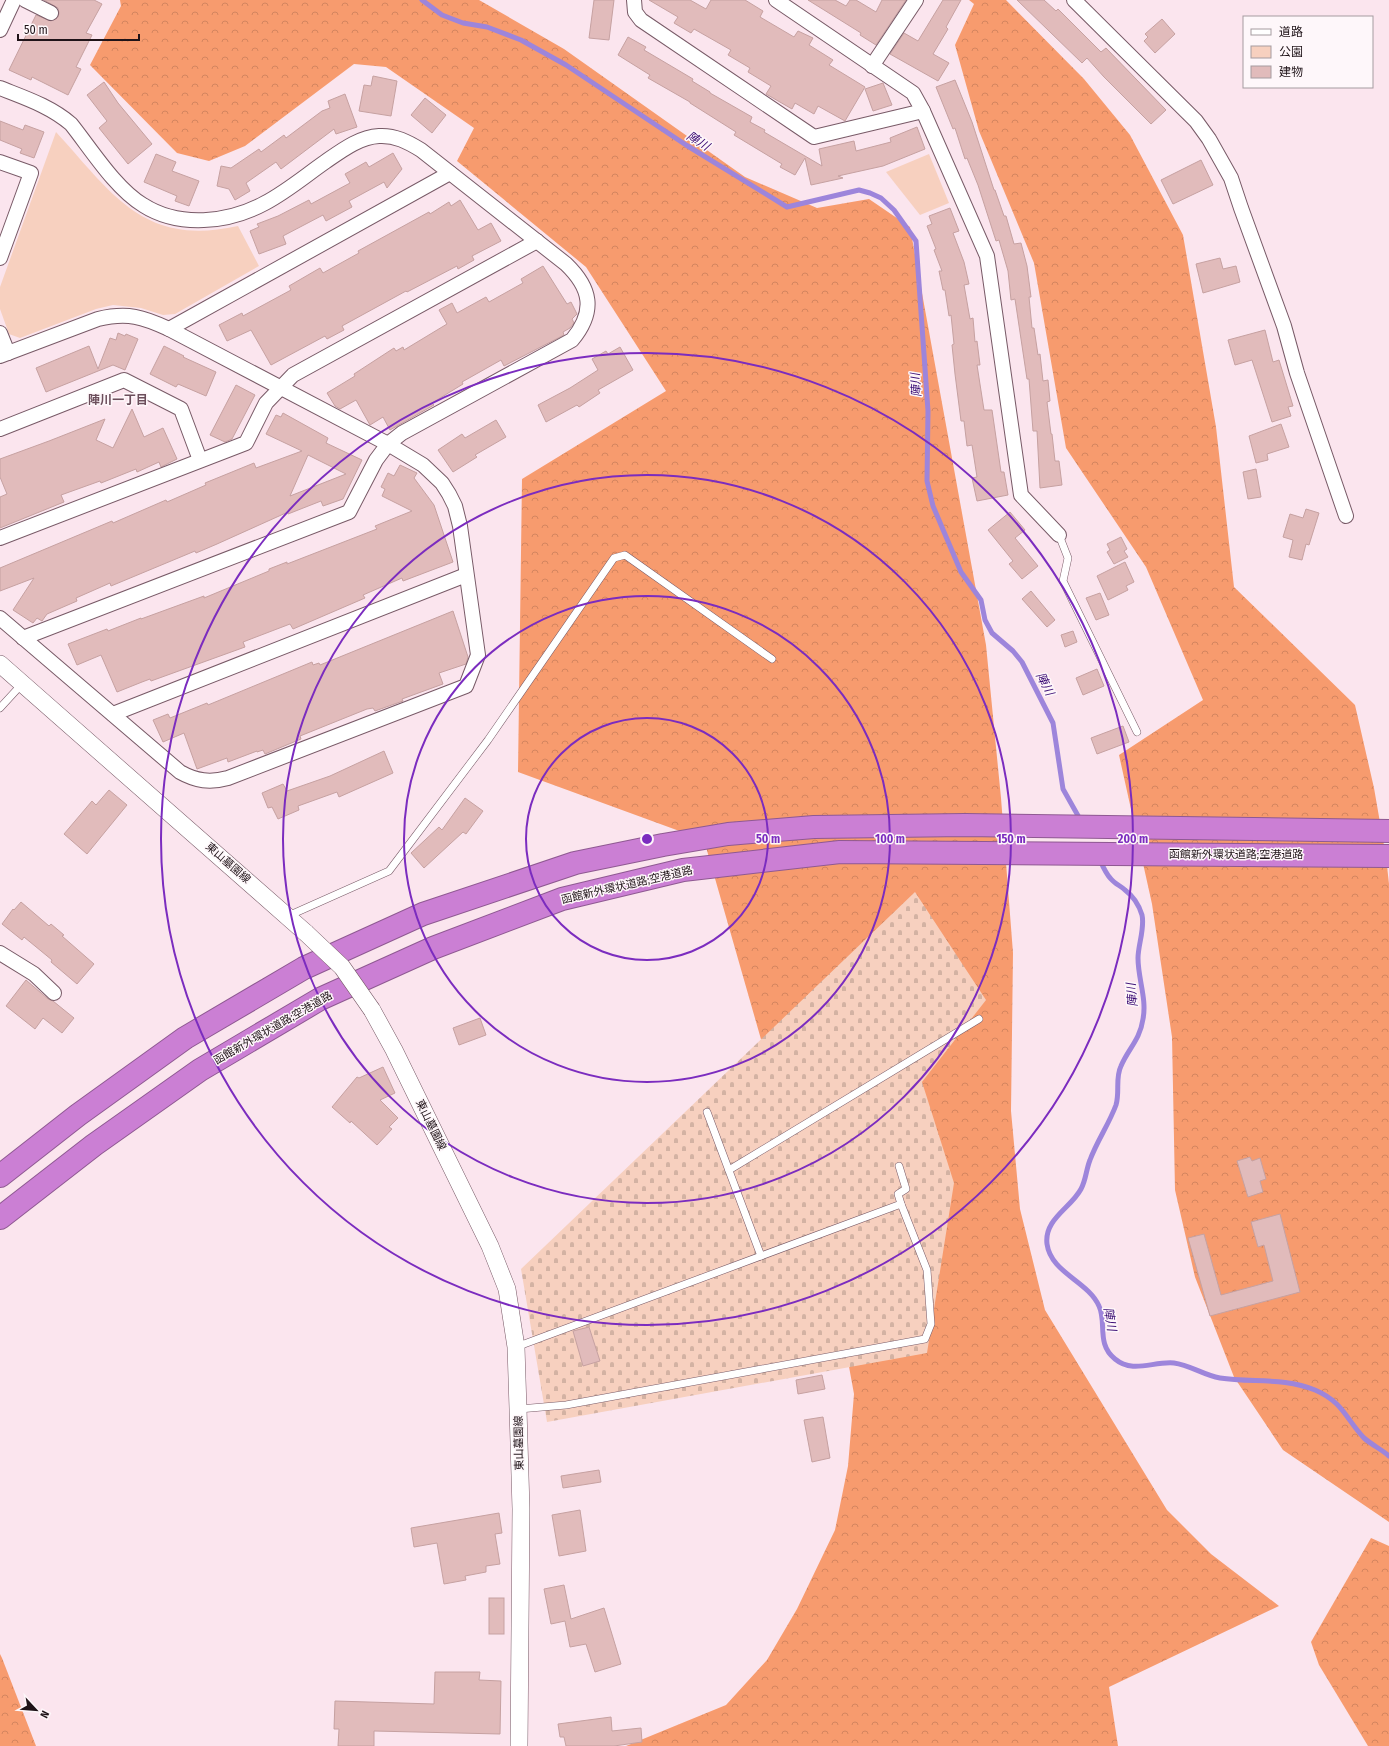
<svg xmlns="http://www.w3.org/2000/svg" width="1389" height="1746" font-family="'Fira Sans Condensed','Noto Sans JP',sans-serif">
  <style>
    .green { fill: #f7d0bf }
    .forest { fill: url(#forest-crowns) }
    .cemetery { fill: url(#cemetery-stones) }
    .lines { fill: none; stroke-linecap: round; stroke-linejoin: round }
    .stream { stroke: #9d85db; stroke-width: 5 }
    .building { fill: #e1bbbb; stroke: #c6a1a1; fill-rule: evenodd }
    .service-casing { stroke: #785a67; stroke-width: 8 }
    .minor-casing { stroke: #785a67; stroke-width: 16 }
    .tertiary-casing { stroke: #785a67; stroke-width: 18 }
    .motorway-casing { stroke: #8f5992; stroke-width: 24 }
    .service { stroke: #fff; stroke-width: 7 }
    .minor { stroke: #fff; stroke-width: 14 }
    .tertiary { stroke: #fff; stroke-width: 17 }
    .motorway { stroke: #cb7fd4; stroke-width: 22 }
    .tertiary-bridge-casing { stroke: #785a67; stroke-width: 18; stroke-linecap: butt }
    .tertiary-bridge { stroke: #fff; stroke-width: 17 }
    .ring { fill: none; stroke: #7b2cbf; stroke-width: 2 }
    .labels { text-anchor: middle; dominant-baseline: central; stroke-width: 3; stroke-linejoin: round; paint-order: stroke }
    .street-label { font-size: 11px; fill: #1f1318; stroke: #fef7fa }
    .water-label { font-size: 12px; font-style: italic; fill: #390a73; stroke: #fef7fa }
    .neighbourhood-label { font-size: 12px; font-weight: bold; fill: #6b4e5b; stroke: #fef7fa }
    .centre { fill: #7b2cbf; stroke: #fef7fa; stroke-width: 2 }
    .ring-label { font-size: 12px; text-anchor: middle; font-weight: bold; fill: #7b2cbf; stroke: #fef7fa; stroke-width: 3; stroke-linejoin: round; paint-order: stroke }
  </style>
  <defs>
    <pattern id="forest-crowns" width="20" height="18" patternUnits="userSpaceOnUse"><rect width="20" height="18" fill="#f79b6e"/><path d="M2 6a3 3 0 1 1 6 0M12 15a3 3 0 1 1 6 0" fill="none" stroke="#d3855f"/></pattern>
    <pattern id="cemetery-stones" width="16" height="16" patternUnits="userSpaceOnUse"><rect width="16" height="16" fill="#f7d0bf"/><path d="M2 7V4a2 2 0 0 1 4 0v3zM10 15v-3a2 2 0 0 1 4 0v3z" fill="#d3b2a3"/></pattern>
  </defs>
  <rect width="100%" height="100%" fill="#fbe5ee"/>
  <g class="green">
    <path d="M56 132C113 194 143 247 238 226L259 266 175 314 163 315 141 308 113 305 96 309 20 338 9 334 0 309V287Z"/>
    <path d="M929 154 949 203 920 215 886 172Z"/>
  </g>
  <g class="forest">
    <path d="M120 0H479L564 49 745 177 817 208 869 199 910 227 986 645 1001 798 1013 953 1011 1111 1020 1209 1045 1310 1167 1510 1211 1554 1279 1606 1109 1687 1118 1746H626L726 1705 767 1660 797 1609 835 1530 848 1466 854 1394 839 1312 704 840 518 772 522 479 666 391 586 267 457 161 474 128 386 67 354 64 245 146 209 161 177 153 90 65 121 6Z"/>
    <path d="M969 0H1006L1084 79 1130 135 1183 235 1216 427 1234 587 1355 705 1374 788 1386 857 1389 884V1522L1283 1450 1234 1377 1195 1277 1175 1190 1172 1037 1152 904 1119 755 1203 700 1146 567 1066 448 1034 263 979 131 955 45 974 4Z"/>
    <path d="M1371 1538 1389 1546V1746H1368L1319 1665 1311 1642Z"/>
    <path d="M0 1654 2 1658 36 1746H0Z"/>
  </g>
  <path class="cemetery" d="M915 892 986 1000 922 1082 954 1183 927 1353 547 1422 521 1269Z"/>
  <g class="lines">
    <g class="stream">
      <path d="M422 0 442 15 463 23 487 27 521 40 566 65 686 145 787 207 859 190 870 193 881 198 894 210 916 241 928 411 927 481 933 506 961 572 981 600 985 620 992 633 1013 651 1022 662 1053 723 1063 789 1081 821"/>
      <path d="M1100 860C1103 867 1106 874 1111 879 1115 884 1121 886 1125 890 1133 896 1139 905 1142 915 1145 928 1138 945 1138 958 1138 979 1147 999 1143 1019 1140 1040 1128 1049 1121 1066 1115 1078 1120 1092 1116 1105 1109 1124 1097 1141 1090 1160 1086 1170 1086 1180 1081 1189 1071 1208 1044 1219 1047 1244 1051 1273 1088 1281 1099 1306 1107 1323 1096 1344 1115 1359 1133 1374 1153 1361 1174 1363 1190 1365 1203 1375 1220 1378 1252 1383 1284 1377 1315 1390 1343 1402 1346 1419 1364 1438 1372 1445 1381 1449 1389 1456"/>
    </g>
  </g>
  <g class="building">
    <path d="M44 0H94L102 4 86 33 92 35 76 67 81 69 68 95 32 77 31 80 9 70 36 15 51 21 58 17 59 13 58 8Z"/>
    <path d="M594 0H614L609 40 589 38Z"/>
    <path d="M649 0H690L706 9 711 0H745L763 11 760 17 794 37 798 31 813 38 809 45 833 60 829 65 865 87 845 121 818 106 814 114 795 103 792 109 766 94 771 86 748 72 750 68 728 55 731 50 694 29 691 33 674 23 678 17Z"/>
    <path d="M808 0H835L846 6 850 0H856L876 12 882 0H906L876 45 860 35 861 33Z"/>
    <path d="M943 0H961L946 27 948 29 933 54 949 63 938 81 890 54 904 33 918 41Z"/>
    <path d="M1017 0H1044L1056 11 1058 9 1101 52 1106 48 1166 110 1151 124 1104 77 1087 58 1082 63Z"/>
    <path d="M1162 19 1175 34 1155 53 1144 41 1148 37 1145 34Z"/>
    <path d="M628 37 646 47 644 50 693 79 692 81 710 92V93L752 117 750 122 765 130 764 132 822 166 819 149 854 141 856 151 891 142 890 138 917 127 925 149 883 166 838 176 843 178 811 185 805 158 795 175 780 167 782 164 734 135 736 132 690 103V102L648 78 650 75 618 55Z"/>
    <path d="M373 76 397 81 391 116 359 111 364 85 371 86Z"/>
    <path d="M955 80 972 122 994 190H995L1004 216H1006L1014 244 1021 243 1027 266 1031 297H1029L1032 328H1034L1038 355 1040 354 1043 381 1048 380 1050 401 1047 402 1051 434H1052L1055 461H1059L1062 485 1040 488 1037 431H1033L1029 379H1027L1015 299 1011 300 1008 271 999 240 996 241 978 185 967 158 965 159 955 128 953 129 936 87Z"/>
    <path d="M104 82 118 103 152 144 128 164 99 128 107 121 87 95Z"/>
    <path d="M883 83 892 105 873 111 865 89Z"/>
    <path d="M345 94 357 127 336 134 334 129 281 169 276 162 246 183 250 191 235 200 229 189 217 186 221 166 231 168 259 149 261 152 284 135 286 138 322 111 330 108 328 101Z"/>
    <path d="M425 98 446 115 432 133 411 115Z"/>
    <path d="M0 121 23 130 25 125 44 132 34 158 20 153 22 149 0 140Z"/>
    <path d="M393 153 402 169 387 188 384 182 349 201 352 207 326 221 323 215 283 236 286 244 259 254 250 231 259 227 257 224 278 216 309 200 311 204 350 183 345 174 366 162 369 167Z"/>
    <path d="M156 154 176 162 172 171 199 181 189 206 175 201 177 196 144 182Z"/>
    <path d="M1201 160 1213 185 1173 204 1161 180Z"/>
    <path d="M460 200 478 230 491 223 501 241 472 256 474 260 458 269 457 266 407 292 406 291 342 326 344 330 327 339 325 336 271 365 251 330 227 341 219 325 242 313 243 316 291 290 289 286 320 268 323 273 359 253 358 251 429 212 430 214 449 202 451 206Z"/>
    <path d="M950 208 959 231 953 233 964 262 969 284 964 285 970 319 973 318 975 342 977 341 980 365H977L984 410H992L1001 472H1004L1008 495 977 501 972 478 977 477 972 445 967 446 964 421H961L955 374 952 345 954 344 951 315 949 316 945 290H943L939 271H942L934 250 936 249 927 226 932 224 929 216Z"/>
    <path d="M1220 258 1223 269 1236 266 1240 282 1203 293 1196 264Z"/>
    <path d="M543 266 567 304 571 302 577 314 572 319 574 323 570 328 563 332 564 335 504 366 501 360 462 382 463 384 432 403 434 405 390 430 383 417 370 425 356 400 340 409 335 406 327 393 355 376 354 374 394 348 396 351 403 347 404 350 447 324 439 310 452 303 457 313 486 297 489 302 523 283 521 279Z"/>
    <path d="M1265 330 1273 362 1279 360 1293 406 1288 407 1291 416 1272 422 1252 360 1235 365 1228 340Z"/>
    <path d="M118 333 125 336 126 334 138 339 125 370 113 365 46 392 36 368 89 346 98 369 110 338 116 340Z"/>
    <path d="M164 346 184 356 183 357 216 372 206 396 178 384 176 387 150 374Z"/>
    <path d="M620 347 633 370 598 390 600 393 579 407 577 405 546 422 538 405 570 388 598 370 592 359 606 351 608 354Z"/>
    <path d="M236 385 255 395 232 439 225 442 210 435Z"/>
    <path d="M132 409 144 437 163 428 177 459 161 467 159 462 137 472 136 469 101 483 100 481 61 495 64 502 0 528V497L7 494 0 477V459L49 441 105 419 96 440 113 448Z"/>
    <path d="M283 413 328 438 326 443 362 460 343 499 323 506 321 501 288 514V512L217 544 196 553 195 551 111 586 110 583 76 598 77 601 47 614 42 621 37 618 33 623 13 610 34 578 0 591V568L112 521 113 523 166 500 167 502 206 485 205 483 254 463 256 468 302 451 266 434 276 415 281 417ZM308 455 346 474 290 496Z"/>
    <path d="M496 420 506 437 475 455 477 457 453 472 438 450 462 434 465 438Z"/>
    <path d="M1281 424 1289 447 1267 454 1268 460 1256 463 1249 436Z"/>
    <path d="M400 465 417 473 414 478 434 505 453 562 403 581 402 578 363 595 365 598 293 629 290 624 243 642 245 647 151 681 150 679 142 682 117 692 101 655 77 665 68 644 107 629 108 631 141 618V619L204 596V598L269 571V569L287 562V564L377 529 375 526 412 511 382 496 385 489 381 487 388 473 394 476Z"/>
    <path d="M1256 469 1261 497 1248 499 1243 472Z"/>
    <path d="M1306 509 1319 513 1309 545 1306 544 1302 560 1289 557 1293 540 1283 537 1290 514 1303 518Z"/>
    <path d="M1010 512 1025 530 1015 538 1038 566 1022 579 1009 564 1013 561 988 530Z"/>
    <path d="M1121 537 1127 549 1124 551 1128 557 1114 564 1107 552 1110 550 1107 544Z"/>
    <path d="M1125 562 1134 582 1126 586 1128 590 1108 600 1097 576Z"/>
    <path d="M1031 591 1055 620 1047 627 1022 599Z"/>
    <path d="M1100 593 1109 615 1096 620 1086 598Z"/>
    <path d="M453 611 468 657 466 664 439 673 443 684 402 699 403 701 375 711 373 708 367 709 300 736 301 739 265 754 263 750 257 752V751L228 762 227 758 197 769 184 733 163 742 153 720 168 714 170 718 207 703 208 705 312 662 313 665 319 663 320 665Z"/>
    <path d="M1073 631 1077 642 1065 647 1061 635Z"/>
    <path d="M1097 669 1104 686 1083 695 1076 678Z"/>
    <path d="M1123 726 1129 742 1097 754 1091 738Z"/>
    <path d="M384 751 393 773 339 797 337 792 298 806 299 810 278 819 272 807 268 808 262 793 283 784 287 791 330 776Z"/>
    <path d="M109 790 127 805 87 854 64 834 92 801 96 805Z"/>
    <path d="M465 798 483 811 466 834 463 832 424 868 411 853 439 827 442 830Z"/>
    <path d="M21 902 49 926 51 924 64 935 62 936 94 964 77 984 51 962 52 960 24 937 22 940 2 924 13 909 14 910Z"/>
    <path d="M26 980 48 999 53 1001 74 1018 62 1033 43 1018 35 1029 6 1006Z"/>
    <path d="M480 1018 486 1035 459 1045 453 1028Z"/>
    <path d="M383 1067 395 1093 380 1100 398 1118 389 1127 392 1129 377 1145 351 1121 350 1123 332 1107 357 1077 359 1078Z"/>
    <path d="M1250 1157 1252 1161 1260 1158 1266 1179 1260 1181 1263 1192 1248 1197 1237 1161Z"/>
    <path d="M1280 1214 1300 1292 1210 1316 1188 1238 1204 1234 1221 1295 1273 1281 1264 1245 1258 1247 1251 1222Z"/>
    <path d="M589 1327 600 1361 583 1366 573 1331Z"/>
    <path d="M822 1375 825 1389 798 1394 796 1380Z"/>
    <path d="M823 1417 830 1458 812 1462 804 1420Z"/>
    <path d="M599 1470 601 1482 563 1488 561 1476Z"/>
    <path d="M580 1510 586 1551 559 1556 552 1515Z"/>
    <path d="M499 1513 502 1533 495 1534 500 1564 486 1566V1572L465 1576 466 1580 444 1584 437 1543 414 1547 411 1528Z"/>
    <path d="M564 1585 571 1619 604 1608 621 1664 595 1672 586 1644 570 1647 565 1621 551 1624 544 1589Z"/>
    <rect x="489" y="1598" width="15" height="36"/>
    <path d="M435 1672H480L479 1680 501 1681 500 1734 374 1731V1746H338L339 1729H334L335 1701 434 1704Z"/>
    <path d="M611 1717 612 1731 641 1728 642 1742 614 1746H566L564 1737H560L558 1724Z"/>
  </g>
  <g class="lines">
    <g class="service-casing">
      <g id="service">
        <path d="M1059 535 1068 558 1063 581 1137 732"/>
        <path d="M0 708 22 684"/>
        <path d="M288 916 389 871 488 740 614 558 625 555 772 659"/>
        <path d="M707 1112 761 1256"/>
        <path d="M729 1170 979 1019"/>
        <path d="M516 1347 901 1204 898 1194 906 1189 899 1166"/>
        <path d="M519 1409 566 1405 925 1339 931 1324 927 1270 901 1204"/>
      </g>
    </g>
    <g class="minor-casing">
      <g id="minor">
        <path d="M25 0 51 13"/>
        <path d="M634 0 635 12 641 20 814 137 923 111"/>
        <path d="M776 0 913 93 923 111 987 256 1021 495 1059 535"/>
        <path d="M1074 0 1196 121 1209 139 1231 178 1241 208 1284 326 1297 373 1346 516"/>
        <path d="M0 30 14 0"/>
        <path d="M872 66 916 0"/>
        <path d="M0 88C25 98 50 106 71 124 91 149 115 188 143 205 179 228 228 223 265 203 286 192 305 176 325 162 341 151 359 137 379 136 395 135 408 142 421 150L566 264C591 288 596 311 572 340L402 433 388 444 376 460 349 512 23 638"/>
        <path d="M0 162 31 173 0 258"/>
        <path d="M169 329 450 173"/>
        <path d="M0 333 8 353"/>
        <path d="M0 356 98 319C128 312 143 317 169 329L388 444 423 465 442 483 449 494 455 506 460 526 478 655 466 686 228 778C210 783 196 781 180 772L0 618"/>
        <path d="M0 429 124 380 181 409 200 460"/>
        <path d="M0 538 246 443 266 403 293 375 537 241"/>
        <path d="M113 714 466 575"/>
        <path d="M0 953 34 974 54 993"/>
      </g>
    </g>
    <g class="tertiary-casing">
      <g id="tertiary">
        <path d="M0 664 306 933"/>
        <path d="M372 1010 394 1050 490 1246 507 1289 516 1347 518 1409 521 1509 519 1746"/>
      </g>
    </g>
    <g class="motorway-casing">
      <g id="motorway">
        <path d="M0 1176 78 1115 185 1038 304 968 423 914 575 863 663 845 728 834 814 827 965 825 1389 831"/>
        <path d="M0 1218 94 1145 200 1070 320 999 433 948 562 899 683 870 840 852 1389 856"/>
      </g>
    </g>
    <use href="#service" class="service"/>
    <use href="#minor" class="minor"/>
    <use href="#tertiary" class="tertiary"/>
    <use href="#motorway" class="motorway"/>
    <g class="tertiary-bridge-casing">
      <path id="tertiary-bridge" d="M306 933 342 967 372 1010"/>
    </g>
    <use href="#tertiary-bridge" class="tertiary-bridge"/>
  </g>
  <g class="ring">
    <circle cx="647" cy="839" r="121"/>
    <circle cx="647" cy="839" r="243"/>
    <circle cx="647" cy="839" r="364"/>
    <circle cx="647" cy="839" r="486"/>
  </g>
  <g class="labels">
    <g class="street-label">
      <text x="1236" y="854">函館新外環状道路;空港道路</text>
      <text transform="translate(228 863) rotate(41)">東山墓園線</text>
      <text transform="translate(627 885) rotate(-13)">函館新外環状道路;空港道路</text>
      <text transform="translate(273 1028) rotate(-30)">函館新外環状道路;空港道路</text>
      <text transform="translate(431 1125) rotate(64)">東山墓園線</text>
      <text transform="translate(519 1443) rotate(-91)">東山墓園線</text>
    </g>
    <g class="water-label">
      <text transform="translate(698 141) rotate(32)">陣川</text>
      <text transform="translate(916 385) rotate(-94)">陣川</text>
      <text transform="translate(1045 684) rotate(63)">陣川</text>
      <text transform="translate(1132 995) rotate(-95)">陣川</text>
      <text transform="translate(1110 1319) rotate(80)">陣川</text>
    </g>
    <g class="neighbourhood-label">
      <text x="118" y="400">陣川一丁目</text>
    </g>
  </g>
  <circle cx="647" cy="839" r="6" class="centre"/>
  <g class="ring-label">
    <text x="768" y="843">50 m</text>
    <text x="890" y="843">100 m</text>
    <text x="1011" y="843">150 m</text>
    <text x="1133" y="843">200 m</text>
  </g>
  <rect x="1243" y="16" width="130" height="72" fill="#fef7fa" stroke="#a59ca0"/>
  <rect x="1251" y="29" width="20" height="6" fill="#ffffff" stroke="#a59ca0"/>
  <text x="1279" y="36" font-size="12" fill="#1f1318">道路</text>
  <rect x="1251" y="46" width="20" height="12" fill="#f7d0bf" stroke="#a59ca0"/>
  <text x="1279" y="56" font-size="12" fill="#1f1318">公園</text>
  <rect x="1251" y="66" width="20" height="12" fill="#e1bbbb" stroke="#a59ca0"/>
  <text x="1279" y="76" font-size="12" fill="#1f1318">建物</text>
  <g transform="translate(36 1710) rotate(116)" stroke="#fef7fa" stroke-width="3" paint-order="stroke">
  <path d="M0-3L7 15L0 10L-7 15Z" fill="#1f1318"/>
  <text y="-6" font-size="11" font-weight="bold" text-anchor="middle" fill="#1f1318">N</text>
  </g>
  <path d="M18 34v6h121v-6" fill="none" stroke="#1f1318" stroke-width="2"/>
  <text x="24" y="34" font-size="12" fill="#1f1318" stroke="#fef7fa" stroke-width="3" paint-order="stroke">50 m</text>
</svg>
